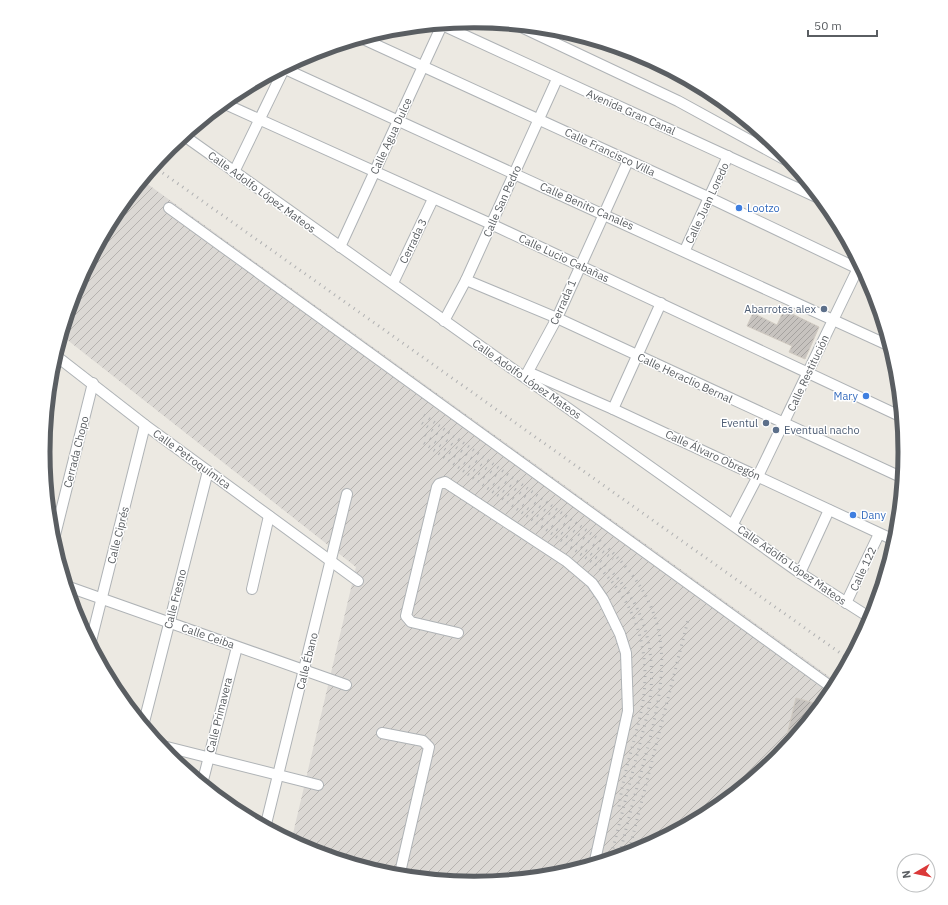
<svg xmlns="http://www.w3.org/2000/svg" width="948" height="905" font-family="'IBM Plex Sans',sans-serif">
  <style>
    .industrial { fill: url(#industrial-furrows) }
    .building { fill: url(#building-hatch); stroke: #d0cac1 }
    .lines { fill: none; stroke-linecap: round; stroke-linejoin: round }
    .minor-casing { stroke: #afb3b6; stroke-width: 12 }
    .minor { stroke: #fff; stroke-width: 10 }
    .rail { stroke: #b0b1b2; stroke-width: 3; stroke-dasharray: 1 5; stroke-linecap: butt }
    .shop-dot { fill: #3f7fe0; stroke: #fff; stroke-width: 1.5 }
    .service-dot { fill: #5c6f8a; stroke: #fff; stroke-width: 1.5 }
    .labels { text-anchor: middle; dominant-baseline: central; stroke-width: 3; stroke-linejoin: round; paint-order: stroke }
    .street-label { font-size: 11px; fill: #5a5e62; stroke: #fff }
    .shop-label { font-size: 11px; fill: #366cbe; stroke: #fff; text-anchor: start }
    .service-label { font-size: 11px; fill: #4e5e75; stroke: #fff; text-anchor: end }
    .rim { fill: none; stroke: #5a5e62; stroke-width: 5 }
  </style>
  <defs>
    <pattern id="industrial-furrows" width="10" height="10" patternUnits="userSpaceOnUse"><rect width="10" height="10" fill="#dbd8d4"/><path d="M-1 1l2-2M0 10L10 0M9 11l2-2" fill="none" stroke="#b5b2af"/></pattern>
    <pattern id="building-hatch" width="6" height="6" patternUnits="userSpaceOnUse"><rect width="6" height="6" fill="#c7c3bf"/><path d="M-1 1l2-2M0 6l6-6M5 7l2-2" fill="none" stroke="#a5a29f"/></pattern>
  </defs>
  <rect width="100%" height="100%" fill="#ece9e2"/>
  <path class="industrial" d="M142 180 838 683 833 692 779 758 714 811 639 851 558 876 474 884 390 876 309 851 291 842 356 567 61 335 75 287 115 213Z"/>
  <g class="building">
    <path d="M784 310 819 327 805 359 789 352 792 346 747 326 753 313 777 325Z"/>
    <path d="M796 698 822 705 793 741 786 739Z"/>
  </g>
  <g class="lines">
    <g class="minor-casing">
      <g id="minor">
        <path d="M440 24 823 200"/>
        <path d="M517 25 678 101 793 164"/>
        <path d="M361 38 710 198 865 272"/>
        <path d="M283 68 890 346"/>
        <path d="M223 103 491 224 902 417"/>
        <path d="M183 135 800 573 872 619"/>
        <path d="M234 172 285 67"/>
        <path d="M169 208 834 689"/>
        <path d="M340 247 442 25"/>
        <path d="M685 250 728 156"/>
        <path d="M466 280 557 318 903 478"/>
        <path d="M393 283 433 199"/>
        <path d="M444 321 466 280 557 79"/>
        <path d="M55 355 145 425 358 581"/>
        <path d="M528 372 613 409 896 541"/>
        <path d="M525 377 557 318 628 161"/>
        <path d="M613 409 661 303"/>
        <path d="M733 524 758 476 860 264"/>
        <path d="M53 543 93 383"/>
        <path d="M800 573 829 510"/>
        <path d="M66 586 346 685"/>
        <path d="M252 589 269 516"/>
        <path d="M846 603 879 534"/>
        <path d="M458 633 411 622 406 616 437 487 439 484 445 482 566 561 592 583 603 599 620 634 626 653 628 711 594 865"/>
        <path d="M90 645 145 425"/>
        <path d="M143 726 208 471"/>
        <path d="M382 733 423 741 429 747 399 877"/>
        <path d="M159 745 318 785"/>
        <path d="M202 784 237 647"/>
        <path d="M265 828 347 494"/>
      </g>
    </g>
    <use href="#minor" class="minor"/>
    <g class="rail">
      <path d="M153 166 850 660"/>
      <path d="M424 415 597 538C676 607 670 664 645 758 636 791 627 824 619 857"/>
      <path d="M422 423 613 559"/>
      <path d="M425 435 598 559C645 598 659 653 648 712L610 860"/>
      <path d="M424 443 596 565C638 603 653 657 641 712 634 744 623 775 619 807"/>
      <path d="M628 855 688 620"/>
    </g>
  </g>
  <g class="shop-dot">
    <circle cx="739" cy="208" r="4"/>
    <circle cx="866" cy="396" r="4"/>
    <circle cx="853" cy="515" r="4"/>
  </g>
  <g class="service-dot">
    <circle cx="824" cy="309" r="4"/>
    <circle cx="766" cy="423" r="4"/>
    <circle cx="776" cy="430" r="4"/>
  </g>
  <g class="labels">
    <g class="street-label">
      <text transform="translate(631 112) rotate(24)">Avenida Gran Canal</text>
      <text transform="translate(391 136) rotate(-65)">Calle Agua Dulce</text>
      <text transform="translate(610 152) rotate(25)">Calle Francisco Villa</text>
      <text transform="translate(262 192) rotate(36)">Calle Adolfo López Mateos</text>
      <text transform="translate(502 201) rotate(-66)">Calle San Pedro</text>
      <text transform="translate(707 203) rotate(-65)">Calle Juan Loredo</text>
      <text transform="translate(587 206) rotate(24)">Calle Benito Canales</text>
      <text transform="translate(413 241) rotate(-64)">Cerrada 3</text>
      <text transform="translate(564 258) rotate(25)">Calle Lucio Cabañas</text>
      <text transform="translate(563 302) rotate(-66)">Cerrada 1</text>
      <text transform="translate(808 373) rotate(-65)">Calle Restitución</text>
      <text transform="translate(685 378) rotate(25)">Calle Heraclio Bernal</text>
      <text transform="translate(527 379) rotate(35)">Calle Adolfo López Mateos</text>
      <text transform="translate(76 452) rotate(-76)">Cerrada Chopo</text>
      <text transform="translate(713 455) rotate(25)">Calle Álvaro Obregón</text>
      <text transform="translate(192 459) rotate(36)">Calle Petroquímica</text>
      <text transform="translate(118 535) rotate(-76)">Calle Ciprés</text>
      <text transform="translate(792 565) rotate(35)">Calle Adolfo López Mateos</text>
      <text transform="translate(863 569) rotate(-65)">Calle 122</text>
      <text transform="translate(175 599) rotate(-76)">Calle Fresno</text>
      <text transform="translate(208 636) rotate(19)">Calle Ceiba</text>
      <text transform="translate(307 661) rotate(-76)">Calle Ébano</text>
      <text transform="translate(219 715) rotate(-76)">Calle Primavera</text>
    </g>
    <g class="shop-label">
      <text x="747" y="208">Lootzo</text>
      <text x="858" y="396" text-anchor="end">Mary</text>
      <text x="861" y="515">Dany</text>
    </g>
    <g class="service-label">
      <text x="816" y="309">Abarrotes alex</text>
      <text x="758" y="423">Eventul</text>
      <text x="784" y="430" text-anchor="start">Eventual nacho</text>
    </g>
  </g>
  <path d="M0 0H948V905H0ZM50 452a424 424 0 1 1 848 0a424 424 0 1 1-848 0Z" fill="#fff" fill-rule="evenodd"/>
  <path class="rim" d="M50 452a424 424 0 1 1 848 0a424 424 0 1 1-848 0Z"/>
  <g transform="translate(916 873) rotate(261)"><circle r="19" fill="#ffffff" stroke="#bdbfc0"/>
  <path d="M0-3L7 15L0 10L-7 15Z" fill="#db3939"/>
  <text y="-6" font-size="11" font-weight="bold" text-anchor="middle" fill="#5a5e62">N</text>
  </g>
  <path d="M808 30v6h69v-6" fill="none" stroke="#5a5e62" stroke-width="2"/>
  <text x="814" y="30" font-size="12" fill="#5a5e62" stroke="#ffffff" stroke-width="3" paint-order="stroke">50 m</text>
</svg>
